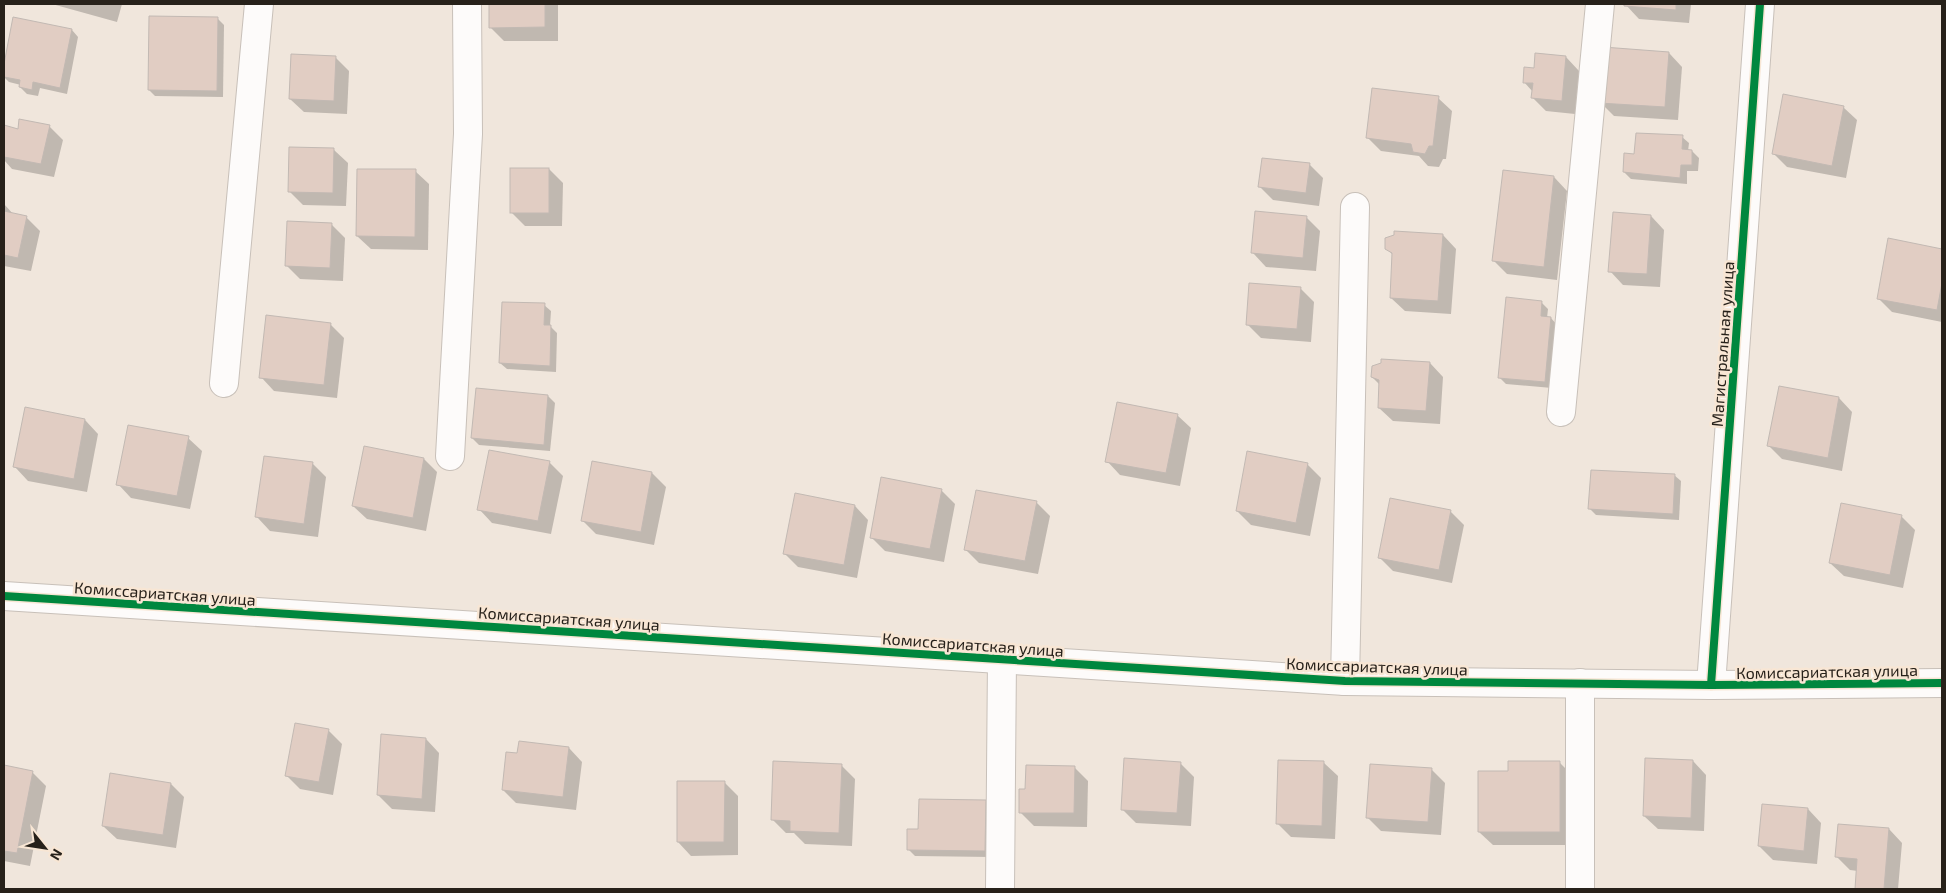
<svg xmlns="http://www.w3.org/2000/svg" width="1946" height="893" font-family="'Exo 2',sans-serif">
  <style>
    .shadow { fill: #0003 }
    .building { fill: #e1cdc3; stroke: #c2b9b3 }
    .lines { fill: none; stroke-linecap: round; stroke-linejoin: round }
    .minor-casing { stroke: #c8c0b9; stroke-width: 30 }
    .minor { stroke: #fdfbfa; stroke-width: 28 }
    .cycleway-casing { stroke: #f8e6d4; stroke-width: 11 }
    .cycleway { stroke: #00873e; stroke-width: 8 }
    .labels { text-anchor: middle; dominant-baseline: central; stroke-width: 5; stroke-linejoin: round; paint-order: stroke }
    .street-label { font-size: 16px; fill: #27211a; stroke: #f8e6d4 }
  </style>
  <rect width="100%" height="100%" fill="#f0e6dc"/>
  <g class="shadow">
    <path d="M52 4H122L117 22Z"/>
    <path d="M490 4H558V41H504L490 27Z"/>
    <path d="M1625 4H1691L1689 23 1639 19Z"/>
    <path d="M14 18 72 30 78 37 67 94 40 88 38 96 27 94 20 87 21 85 9 82 4 77Z"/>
    <path d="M217 18 224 25 223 97 155 96 149 90Z"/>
    <path d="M1669 53 1682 67 1678 120 1614 116 1600 102Z"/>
    <path d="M335 57 349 71 347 114 304 112 290 99Z"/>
    <path d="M1566 57 1579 71 1575 114 1546 111 1533 98V92L1524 82 1536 69Z"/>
    <path d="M1438 98 1452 111 1446 159H1443L1439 167 1428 166 1419 156 1381 151 1367 137Z"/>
    <path d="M1843 107 1857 120 1846 178 1787 167 1773 153Z"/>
    <path d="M49 126 63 140 54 177 12 169 4 160V127L19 130Z"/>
    <path d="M1682 137 1689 143 1688 151H1692L1699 158 1698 171H1687V184L1631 179 1624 172 1636 155Z"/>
    <path d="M334 150 348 163 346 206 303 205 289 191Z"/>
    <path d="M1309 164 1323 178 1319 206 1273 200 1260 187Z"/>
    <path d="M549 169 563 183 562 226H525L511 212Z"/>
    <path d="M415 171 429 184 428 250 371 249 357 236Z"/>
    <path d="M1554 177 1567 191 1557 280 1507 274 1494 261Z"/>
    <path d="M4 204 14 215 26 217 40 231 31 271 4 266Z"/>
    <path d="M1651 216 1664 230 1660 287 1623 285 1610 271Z"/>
    <path d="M1306 217 1320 231 1316 271 1266 267 1253 253Z"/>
    <path d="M331 224 345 238 343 281 300 279 286 265Z"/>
    <path d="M1443 235 1456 249 1451 314 1405 311 1391 298 1394 256 1386 248Z"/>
    <path d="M1889 240 1942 250V322L1892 312 1878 298Z"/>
    <path d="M1300 288 1314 302 1311 342 1261 338 1247 324Z"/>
    <path d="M1541 302 1548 309 1547 318H1551L1557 325 1552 388 1506 384 1499 377Z"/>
    <path d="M544 305 551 311 550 326 557 333 556 372 507 369 500 363Z"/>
    <path d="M330 324 344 338 337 398 274 391 261 377Z"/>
    <path d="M1430 363 1443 377 1440 424 1393 421 1379 408 1380 385 1372 377Z"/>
    <path d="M1780 387 1839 398 1852 412 1842 471 1782 459 1769 446Z"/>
    <path d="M548 396 555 403 550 451 479 445 472 438Z"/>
    <path d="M1177 415 1191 428 1180 486 1120 475 1107 461Z"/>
    <path d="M85 420 98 434 87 492 28 481 15 467Z"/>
    <path d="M188 438 202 451 190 509 131 498 118 484Z"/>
    <path d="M424 459 437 472 426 531 367 519 353 506Z"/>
    <path d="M549 462 563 476 551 534 492 523 479 509Z"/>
    <path d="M593 462 652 473 666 487 654 545 596 534 582 520Z"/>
    <path d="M312 463 326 477 318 537 270 531 257 517Z"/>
    <path d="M1307 464 1321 478 1310 536 1251 525 1237 511Z"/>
    <path d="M1674 475 1681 481 1679 520 1596 515 1589 508Z"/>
    <path d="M941 490 955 504 944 562 885 551 871 537Z"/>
    <path d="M1036 502 1050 516 1038 574 979 563 965 549Z"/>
    <path d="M855 506 868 520 857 578 798 567 784 553Z"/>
    <path d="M1450 511 1464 525 1452 583 1393 571 1380 558Z"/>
    <path d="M1901 516 1915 530 1903 588 1844 576 1830 563Z"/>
    <path d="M329 731 342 744 333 795 300 789 286 775Z"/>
    <path d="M426 739 439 753 435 812 392 809 378 795Z"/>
    <path d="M569 748 582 762 576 810 516 803 503 790Z"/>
    <path d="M1693 761 1706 775 1704 831 1658 829 1644 816Z"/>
    <path d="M1559 762 1573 776V845H1493L1479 832Z"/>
    <path d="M1180 763 1194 777 1191 826 1136 823 1122 809Z"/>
    <path d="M1324 763 1338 776 1335 839 1291 837 1278 824Z"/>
    <path d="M841 765 855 779 852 846 805 844 794 833H786L772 819Z"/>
    <path d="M4 766 32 772 46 786 30 866 4 861Z"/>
    <path d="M1074 767 1088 781 1087 827 1034 826 1020 812Z"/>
    <path d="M1431 769 1445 783 1441 835 1381 831 1367 817Z"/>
    <path d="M724 782 738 796V855L691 856 678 842Z"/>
    <path d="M171 784 184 797 176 848 117 839 103 826Z"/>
    <path d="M985 801 992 808 991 857 915 856 909 850 919 830Z"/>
    <path d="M1808 809 1821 823 1817 864 1773 860 1759 846Z"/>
    <path d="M1889 829 1902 843 1898 889H1856L1858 871 1850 870 1836 856Z"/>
  </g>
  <g class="building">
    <path d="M489 4H545V27L489 28Z"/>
    <path d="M1624 4H1676V10L1624 6Z"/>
    <path d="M149 16 218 17 217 91 148 90Z"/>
    <path d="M13 17 72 29 60 88 33 82 32 90 19 87 20 80 4 77V64Z"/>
    <path d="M1603 47 1669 52 1665 107 1599 103Z"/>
    <path d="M1535 53 1566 56 1562 101 1531 98 1533 83H1523L1524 67 1534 68Z"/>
    <path d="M291 54 336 56 334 101 289 99Z"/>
    <path d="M1372 88 1439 96 1433 146H1429L1425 154 1413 152 1411 144 1366 138Z"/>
    <path d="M1783 94 1844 106 1832 166 1772 154Z"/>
    <path d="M19 119 50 125 41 164 4 157V125L18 129Z"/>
    <path d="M1636 133 1683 135 1682 149 1692 150V165H1681L1680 178 1623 172 1624 153 1634 154Z"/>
    <path d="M289 147 334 148 333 193 288 192Z"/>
    <path d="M1262 158 1310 163 1306 193 1258 187Z"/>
    <rect x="510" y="168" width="39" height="45"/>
    <path d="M357 169H416L415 237 356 236Z"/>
    <path d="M1503 170 1554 176 1544 267 1492 261Z"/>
    <path d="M4 211 27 216 18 258 4 255Z"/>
    <path d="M1255 211 1307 216 1303 258 1251 253Z"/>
    <path d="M1613 212 1651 215 1647 274 1608 272Z"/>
    <path d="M287 221 332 223 330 268 285 266Z"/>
    <path d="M1394 231 1443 234 1438 301 1390 298 1392 253 1385 249V238L1394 235Z"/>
    <path d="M1888 238 1942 249V283L1937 310 1877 299Z"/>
    <path d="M1249 283 1301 287 1297 329 1246 325Z"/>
    <path d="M1506 297 1542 301 1541 316 1551 317 1545 382 1498 378Z"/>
    <path d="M502 302 545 303 544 325H551L550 366 499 363Z"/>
    <path d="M266 315 331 323 324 385 259 378Z"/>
    <path d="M1381 359 1430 362 1426 411 1378 408 1379 380 1371 377 1372 366 1381 363Z"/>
    <path d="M1779 386 1839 397 1828 458 1767 446Z"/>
    <path d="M476 388 548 395 544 445 471 438Z"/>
    <path d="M1117 402 1178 414 1166 473 1105 462Z"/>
    <path d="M25 407 85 419 74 479 13 467Z"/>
    <path d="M128 425 189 436 177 496 116 485Z"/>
    <path d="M364 446 424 458 413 518 352 506Z"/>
    <path d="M489 450 550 461 538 521 477 510Z"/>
    <path d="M1247 451 1308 463 1296 523 1236 511Z"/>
    <path d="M264 456 313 462 304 524 255 517Z"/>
    <path d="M592 461 652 472 641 532 581 521Z"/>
    <path d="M1591 470 1675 474 1673 514 1588 509Z"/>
    <path d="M881 477 942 489 930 549 870 538Z"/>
    <path d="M976 490 1037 501 1025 561 964 550Z"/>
    <path d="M795 493 855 505 844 565 783 554Z"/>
    <path d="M1390 498 1451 510 1439 570 1378 558Z"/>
    <path d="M1841 503 1902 515 1890 575 1829 563Z"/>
    <path d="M295 723 329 729 319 782 285 776Z"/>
    <path d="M381 734 426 738 422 799 377 795Z"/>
    <path d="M519 741 569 747 563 797 502 790 506 752 517 753Z"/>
    <path d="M1124 758 1181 762 1177 813 1121 810Z"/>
    <path d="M1645 758 1693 760 1691 818 1643 816Z"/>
    <path d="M1278 760 1324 761 1322 826 1276 824Z"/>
    <path d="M773 761 842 764 839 833 790 831V821L771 820Z"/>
    <path d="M1508 761H1560V832H1478V771H1508Z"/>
    <path d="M1370 764 1432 768 1428 822 1366 818Z"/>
    <path d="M4 765 33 771 17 853 4 851Z"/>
    <path d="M1026 765 1075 766 1074 813H1019V789H1025Z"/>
    <path d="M110 773 171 783 163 835 102 826Z"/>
    <path d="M677 781H725L724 842H677Z"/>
    <path d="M919 799 986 800 985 851 907 850V829H918Z"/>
    <path d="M1762 804 1808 808 1804 851 1758 846Z"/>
    <path d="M1838 824 1889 828 1884 889H1855L1857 859 1835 857Z"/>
  </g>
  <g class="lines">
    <g class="minor-casing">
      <g id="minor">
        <path d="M224 383 259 4"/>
        <path d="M1561 412 1600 4"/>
        <path d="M450 456 468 134 467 4"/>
        <path d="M4 596 1345 681 1711 685 1942 683"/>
        <path d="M1345 681 1355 207"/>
        <path d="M1711 685 1760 4"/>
        <path d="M1000 889 1002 659"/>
        <path d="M1580 889V683"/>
      </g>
    </g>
    <use href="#minor" class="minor"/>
    <g class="cycleway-casing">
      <g id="cycleway">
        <path d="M4 596 1345 681 1711 685 1942 683"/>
        <path d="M1711 685 1760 4"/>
      </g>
    </g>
    <use href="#cycleway" class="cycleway"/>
  </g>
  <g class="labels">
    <g class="street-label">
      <text transform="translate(1722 344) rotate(-86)">Магистральная улица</text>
      <text transform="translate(165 593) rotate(4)">Комиссариатская улица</text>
      <text transform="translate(569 618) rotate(4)">Комиссариатская улица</text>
      <text transform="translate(973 644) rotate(4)">Комиссариатская улица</text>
      <text transform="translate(1377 666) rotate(2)">Комиссариатская улица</text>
      <text transform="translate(1827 671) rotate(-1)">Комиссариатская улица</text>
    </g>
  </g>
  <rect width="1946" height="893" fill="none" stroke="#27211a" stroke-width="10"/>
  <g transform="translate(45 848) rotate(120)" stroke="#f8e6d4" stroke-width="4" paint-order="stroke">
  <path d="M0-4L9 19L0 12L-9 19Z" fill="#27211a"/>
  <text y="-8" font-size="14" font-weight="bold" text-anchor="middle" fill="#27211a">N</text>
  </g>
</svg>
